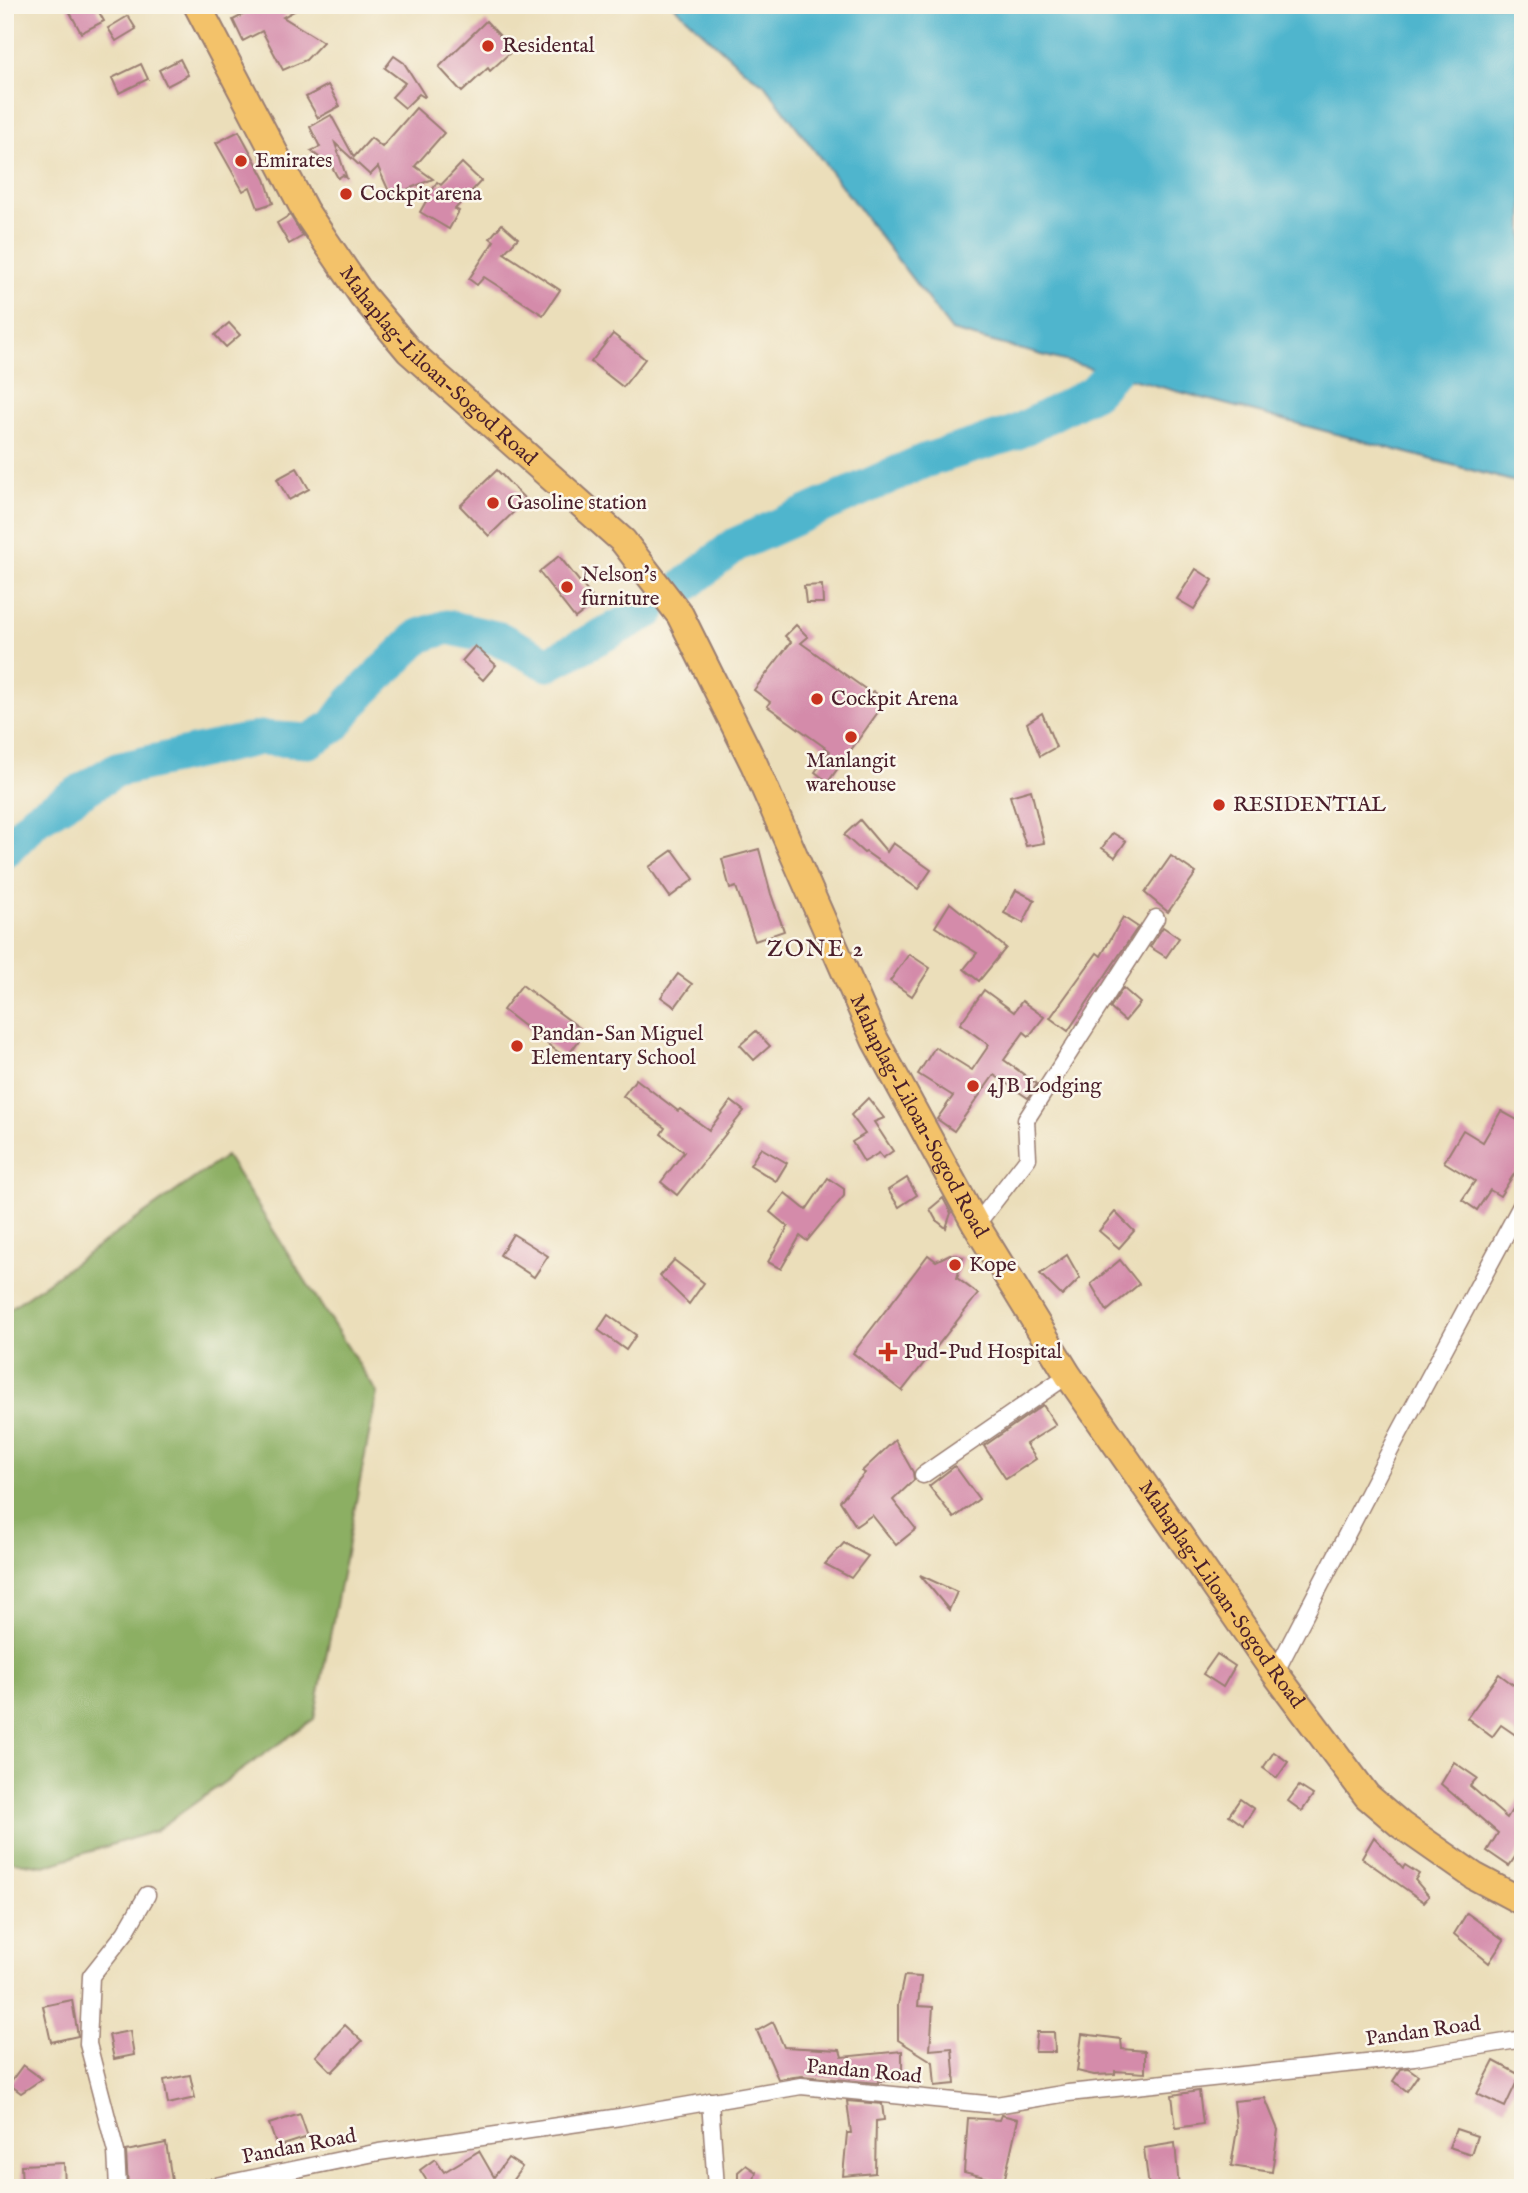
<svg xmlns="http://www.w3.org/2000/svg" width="1528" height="2193" font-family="'IM FELL English',serif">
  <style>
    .forest { fill: #8caf63; stroke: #6b6747; stroke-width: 2 }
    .water { fill: #4fb5cd; stroke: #4c6a7c; stroke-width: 2 }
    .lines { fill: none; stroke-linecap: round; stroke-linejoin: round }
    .river { stroke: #4fb5cd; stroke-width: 35 }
    .building { fill: #d48baa }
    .minor-casing { stroke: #9a7e72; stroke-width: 19 }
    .primary-casing { stroke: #9a7e72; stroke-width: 30 }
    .minor { stroke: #fff; stroke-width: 16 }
    .primary { stroke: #f3c26a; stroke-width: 26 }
    .poi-dot { fill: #c8321e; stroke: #fbf7ec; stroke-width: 2.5 }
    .labels { text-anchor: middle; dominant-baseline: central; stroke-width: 5; stroke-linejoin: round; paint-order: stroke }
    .poi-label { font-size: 21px; fill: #4a1f2b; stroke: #fbf7ec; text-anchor: start }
    .street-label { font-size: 21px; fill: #4a1f2b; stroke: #fbf7ec }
    .neighbourhood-label { font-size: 23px; letter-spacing: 2px; fill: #4a1f2b; stroke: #fbf7ec }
  </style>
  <rect width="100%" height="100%" fill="#fbf7ec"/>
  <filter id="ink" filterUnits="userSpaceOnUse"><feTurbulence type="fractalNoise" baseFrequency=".0143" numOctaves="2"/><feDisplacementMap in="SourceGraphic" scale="14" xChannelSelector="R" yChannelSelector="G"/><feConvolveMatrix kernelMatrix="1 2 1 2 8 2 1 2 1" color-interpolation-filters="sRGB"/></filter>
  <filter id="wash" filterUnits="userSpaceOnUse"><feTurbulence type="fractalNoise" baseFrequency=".00686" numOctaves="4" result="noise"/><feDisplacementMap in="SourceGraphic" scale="28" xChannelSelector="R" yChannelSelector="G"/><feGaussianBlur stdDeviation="1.57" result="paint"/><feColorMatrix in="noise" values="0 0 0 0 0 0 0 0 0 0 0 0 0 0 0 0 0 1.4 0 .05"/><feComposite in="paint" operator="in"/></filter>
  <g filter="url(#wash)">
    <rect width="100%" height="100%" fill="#ebdeba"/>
    <path class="forest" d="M226 1156 377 1393 314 1719 155 1831 44 1866 5 1860V1312Z"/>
    <path class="water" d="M673 5H1523V484L952 331 764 84 744 70Z"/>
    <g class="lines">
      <g class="river">
        <path d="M678 591 735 545 924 461 1015 433 1094 392 1142 339"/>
        <path d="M5 851 36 819 116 770 260 738 309 741 334 726 352 702 419 636 447 627 500 639 548 664 649 611"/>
      </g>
    </g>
    <g id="blocks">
      <g class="building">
        <path d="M66 5H95L104 21 81 33Z"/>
        <path d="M262 5H305L283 17 323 42 306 60 283 70 262 31 243 41 233 20Z"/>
        <path d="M128 16 136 29 116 41 108 28Z"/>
        <path d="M486 21 513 50 490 71 488 68 462 92 439 67Z"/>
        <path d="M394 56 404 63 425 96 424 97 419 94 405 108 392 97 405 83 385 68Z"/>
        <path d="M180 59 188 75 167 86 159 70Z"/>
        <path d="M141 64 148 79 119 93 112 78Z"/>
        <path d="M328 85 340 106 318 118 306 97Z"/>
        <path d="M416 108 444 133 415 166 433 179 391 196 378 167 370 175 335 143 347 179 343 175 338 178 332 167 311 151 320 147 310 127 331 115 354 157 371 138 382 147Z"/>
        <path d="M239 131 265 179 273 203 258 208 250 187 243 191 216 143Z"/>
        <path d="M462 163 481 181 455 209 459 211 449 229 420 212 437 182 441 185Z"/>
        <path d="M290 215 303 236 289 244 277 223Z"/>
        <path d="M502 224 518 238 504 253 560 290 543 315 484 277 477 285 469 279 494 241 490 238Z"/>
        <path d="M229 323 240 335 226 347 215 335Z"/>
        <path d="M613 334 645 359 623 387 591 362Z"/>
        <path d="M297 468 309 489 289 500 277 479Z"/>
        <path d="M497 470 526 500 489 536 460 506Z"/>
        <path d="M559 556 596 602 575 618 539 572Z"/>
        <path d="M1196 569 1213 580 1194 609 1177 599Z"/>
        <path d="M822 585 823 603H806L804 586Z"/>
        <path d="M796 625 808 637 801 643 871 693 873 691 886 701 828 782 815 772 830 751 767 706 770 702 754 690 791 642 785 636Z"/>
        <path d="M475 646 496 665 483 680 462 661Z"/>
        <path d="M1042 713 1056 747 1040 756 1027 723Z"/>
        <path d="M1031 790 1044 843 1026 846 1010 796Z"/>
        <path d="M860 820 887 852 893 843 931 870 918 889 866 852 864 853 844 835Z"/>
        <path d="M1113 833 1126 841 1115 857 1102 848Z"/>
        <path d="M759 849 771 894 784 931 755 941 736 887 730 889 722 859Z"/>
        <path d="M673 850 694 879 670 897 649 867Z"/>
        <path d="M1171 856 1196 873 1168 912 1145 893Z"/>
        <path d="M1016 890 1035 900 1023 923 1004 913Z"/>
        <path d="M950 903 1006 948 979 981 964 969 977 953 935 927Z"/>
        <path d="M1123 917 1138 927 1068 1031 1050 1018 1097 953 1101 956Z"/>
        <path d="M1163 927 1179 938 1166 957 1150 947Z"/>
        <path d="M909 954 930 968 912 996 890 981Z"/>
        <path d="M678 974 692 984 675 1007 661 997Z"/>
        <path d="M522 985 585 1032 566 1058 503 1010Z"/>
        <path d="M1123 988 1140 1003 1125 1021 1110 1008Z"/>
        <path d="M984 990 1014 1012 1022 1001 1044 1017 1029 1036 1024 1032 1004 1060 1037 1084 1028 1098 994 1075 954 1131 937 1119 953 1096 918 1074 935 1047 972 1070 989 1045 960 1024Z"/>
        <path d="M756 1031 770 1046 754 1060 740 1045Z"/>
        <path d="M636 1079 678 1111 680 1109 709 1130 731 1101 744 1111 677 1195 661 1182 684 1152 661 1134 665 1128 623 1096Z"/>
        <path d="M868 1098 884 1118 874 1122 893 1151 883 1158 879 1153 864 1162 852 1142 865 1134 851 1115Z"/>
        <path d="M1501 1111 1523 1123V1160L1500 1196 1490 1190 1477 1210 1462 1200 1475 1181 1444 1162 1463 1130 1483 1142Z"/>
        <path d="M761 1148 787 1163 776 1181 750 1165Z"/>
        <path d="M828 1178 844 1189V1196L807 1241 800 1236 781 1269 768 1262 788 1227 770 1212 785 1193 806 1210Z"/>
        <path d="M907 1178 917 1195 899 1207 888 1190Z"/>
        <path d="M943 1198 951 1213 946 1228 936 1220 930 1209Z"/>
        <path d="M1115 1212 1134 1231 1119 1248 1099 1231Z"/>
        <path d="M513 1234 548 1256 534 1277 500 1255Z"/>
        <path d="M950 1254 963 1257 957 1278 978 1294 902 1391 853 1353 928 1255 936 1261Z"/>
        <path d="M1067 1255 1080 1278 1062 1296 1040 1274Z"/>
        <path d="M674 1260 704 1283 689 1304 660 1276Z"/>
        <path d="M1120 1260 1139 1284 1107 1311 1091 1284Z"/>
        <path d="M608 1315 636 1335 626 1350 598 1330Z"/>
        <path d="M1043 1405 1056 1425 1026 1444 1036 1459 1006 1479 984 1446Z"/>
        <path d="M895 1440 913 1472 914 1480 893 1500 916 1529 896 1545 872 1515 856 1526 840 1501 865 1473 862 1471Z"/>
        <path d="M955 1466 979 1499 954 1518 929 1486Z"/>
        <path d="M844 1543 868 1556 851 1578 825 1564Z"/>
        <path d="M920 1575 957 1592 949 1610Z"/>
        <path d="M1217 1654 1235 1666 1223 1687 1203 1674Z"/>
        <path d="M1499 1674 1523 1692V1740L1501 1725 1492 1737 1467 1718Z"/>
        <path d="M1274 1752 1288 1762 1277 1778 1263 1768Z"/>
        <path d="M1454 1762 1477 1778 1470 1786 1507 1818 1523 1792V1845L1509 1866 1487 1851 1498 1833 1441 1784Z"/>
        <path d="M1299 1786 1313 1795 1302 1811 1288 1801Z"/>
        <path d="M1240 1799 1254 1809 1243 1825 1229 1815Z"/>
        <path d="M1374 1837 1403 1868 1405 1865 1419 1874 1415 1880 1429 1896 1424 1902 1362 1858Z"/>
        <path d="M1467 1913 1504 1940 1489 1963 1454 1934Z"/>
        <path d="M904 1976 921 1977 918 2006 933 2007 930 2050 952 2048 955 2084 935 2086 933 2062 898 2040V2005Z"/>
        <path d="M72 2000 78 2036 51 2042 43 2006Z"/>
        <path d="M773 2022 784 2047 840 2050 842 2057 902 2051V2081H878V2083L802 2076 778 2079 757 2031Z"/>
        <path d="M345 2025 362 2041 332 2072 316 2056Z"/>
        <path d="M130 2031 134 2055 114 2059 109 2035Z"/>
        <path d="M1037 2032H1054L1055 2052H1035Z"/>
        <path d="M1082 2034 1121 2039 1122 2049 1145 2051V2073L1115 2071V2074L1094 2075 1077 2071Z"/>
        <path d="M1494 2061 1520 2075 1505 2107 1477 2094Z"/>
        <path d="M23 2065 42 2079 21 2093 9 2084Z"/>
        <path d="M1408 2068 1418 2075 1407 2091 1393 2081 1401 2069Z"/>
        <path d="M190 2075 195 2098 168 2104 164 2080Z"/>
        <path d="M1199 2091 1203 2124 1176 2128 1172 2095Z"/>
        <path d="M1265 2098 1278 2130 1272 2172 1231 2166 1237 2130 1234 2101Z"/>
        <path d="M847 2101 882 2104 884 2120 876 2121 875 2173 843 2176 847 2133H851Z"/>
        <path d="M300 2114 308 2137 277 2147 269 2124Z"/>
        <path d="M1001 2115 1018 2119 1004 2182 964 2172 968 2118 999 2120Z"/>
        <path d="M1456 2129 1477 2136 1471 2154 1449 2147Z"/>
        <path d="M166 2143 172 2181 146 2188H128L126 2151Z"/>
        <path d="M1175 2143 1179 2188H1149L1144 2148Z"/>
        <path d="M479 2151 494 2177 508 2158 522 2167 507 2188H416L427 2181 420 2170 435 2159 444 2172Z"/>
        <path d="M64 2163 65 2188H22L21 2165Z"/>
        <path d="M746 2165 756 2172 752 2188H741L738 2181V2172Z"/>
      </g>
    </g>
  </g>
  <g filter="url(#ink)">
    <use href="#blocks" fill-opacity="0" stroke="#9a7e72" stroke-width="2"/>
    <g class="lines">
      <g class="minor-casing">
        <g id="minor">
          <path d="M976 1225 1028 1158 1026 1120 1156 918"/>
          <path d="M923 1475 1068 1375"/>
          <path d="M1275 1673 1395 1441 1523 1202"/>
          <path d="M710 2101 716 2188"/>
          <path d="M118 2188 116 2152 88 2044 91 1976 125 1933 147 1895"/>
          <path d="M206 2188 379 2152 620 2117 801 2086 996 2105 1068 2093 1414 2057 1523 2039"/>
        </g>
      </g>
      <g class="primary-casing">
        <g id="primary">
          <path id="s1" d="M197 5 305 211 362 295 409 351 623 541 680 615 754 764 875 1040 976 1225 1068 1375 1275 1673 1367 1796 1401 1825 1474 1876 1523 1902"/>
        </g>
      </g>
      <use href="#minor" class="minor"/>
      <use href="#primary" class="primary"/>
    </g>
  </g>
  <g class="poi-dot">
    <circle cx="488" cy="46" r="7"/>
    <circle cx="241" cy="161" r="7"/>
    <circle cx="346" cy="194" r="7"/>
    <circle cx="493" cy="503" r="7"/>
    <circle cx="567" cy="587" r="7"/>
    <circle cx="817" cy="699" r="7"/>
    <circle cx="851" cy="737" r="7"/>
    <circle cx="1219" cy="805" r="7"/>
    <circle cx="517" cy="1046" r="7"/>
    <circle cx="973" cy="1086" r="7"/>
    <circle cx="955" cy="1265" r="7"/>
    <path d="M884.5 1341.5h7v7h7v7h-7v7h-7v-7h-7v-7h7z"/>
  </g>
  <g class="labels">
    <g class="poi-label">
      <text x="502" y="46">Residental</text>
      <text x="255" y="161">Emirates</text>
      <text x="360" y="194">Cockpit arena</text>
      <text x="507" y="503">Gasoline station</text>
      <text x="581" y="575">Nelson's<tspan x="581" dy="24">furniture</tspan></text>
      <text x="831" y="699">Cockpit Arena</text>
      <text x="851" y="761" text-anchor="middle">Manlangit<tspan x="851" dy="24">warehouse</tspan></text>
      <text x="1233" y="805">RESIDENTIAL</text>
      <text x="531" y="1034">Pandan-San Miguel<tspan x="531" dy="24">Elementary School</tspan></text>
      <text x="987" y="1086">4JB Lodging</text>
      <text x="969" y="1265">Kope</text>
      <text x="904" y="1352">Pud-Pud Hospital</text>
    </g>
    <g class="street-label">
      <text stroke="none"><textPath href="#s1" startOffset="438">Mahaplag-Liloan-Sogod Road</textPath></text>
      <text stroke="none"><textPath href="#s1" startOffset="1342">Mahaplag-Liloan-Sogod Road</textPath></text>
      <text stroke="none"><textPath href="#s1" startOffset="1909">Mahaplag-Liloan-Sogod Road</textPath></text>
      <text transform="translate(1423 2032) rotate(-8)">Pandan Road</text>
      <text transform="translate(864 2072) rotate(5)">Pandan Road</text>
      <text transform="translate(299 2147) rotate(-11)">Pandan Road</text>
    </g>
    <g class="neighbourhood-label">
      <text x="816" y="949">ZONE 2</text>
    </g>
  </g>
  <rect width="1528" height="2193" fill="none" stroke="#fbf7ec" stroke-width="28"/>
</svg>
